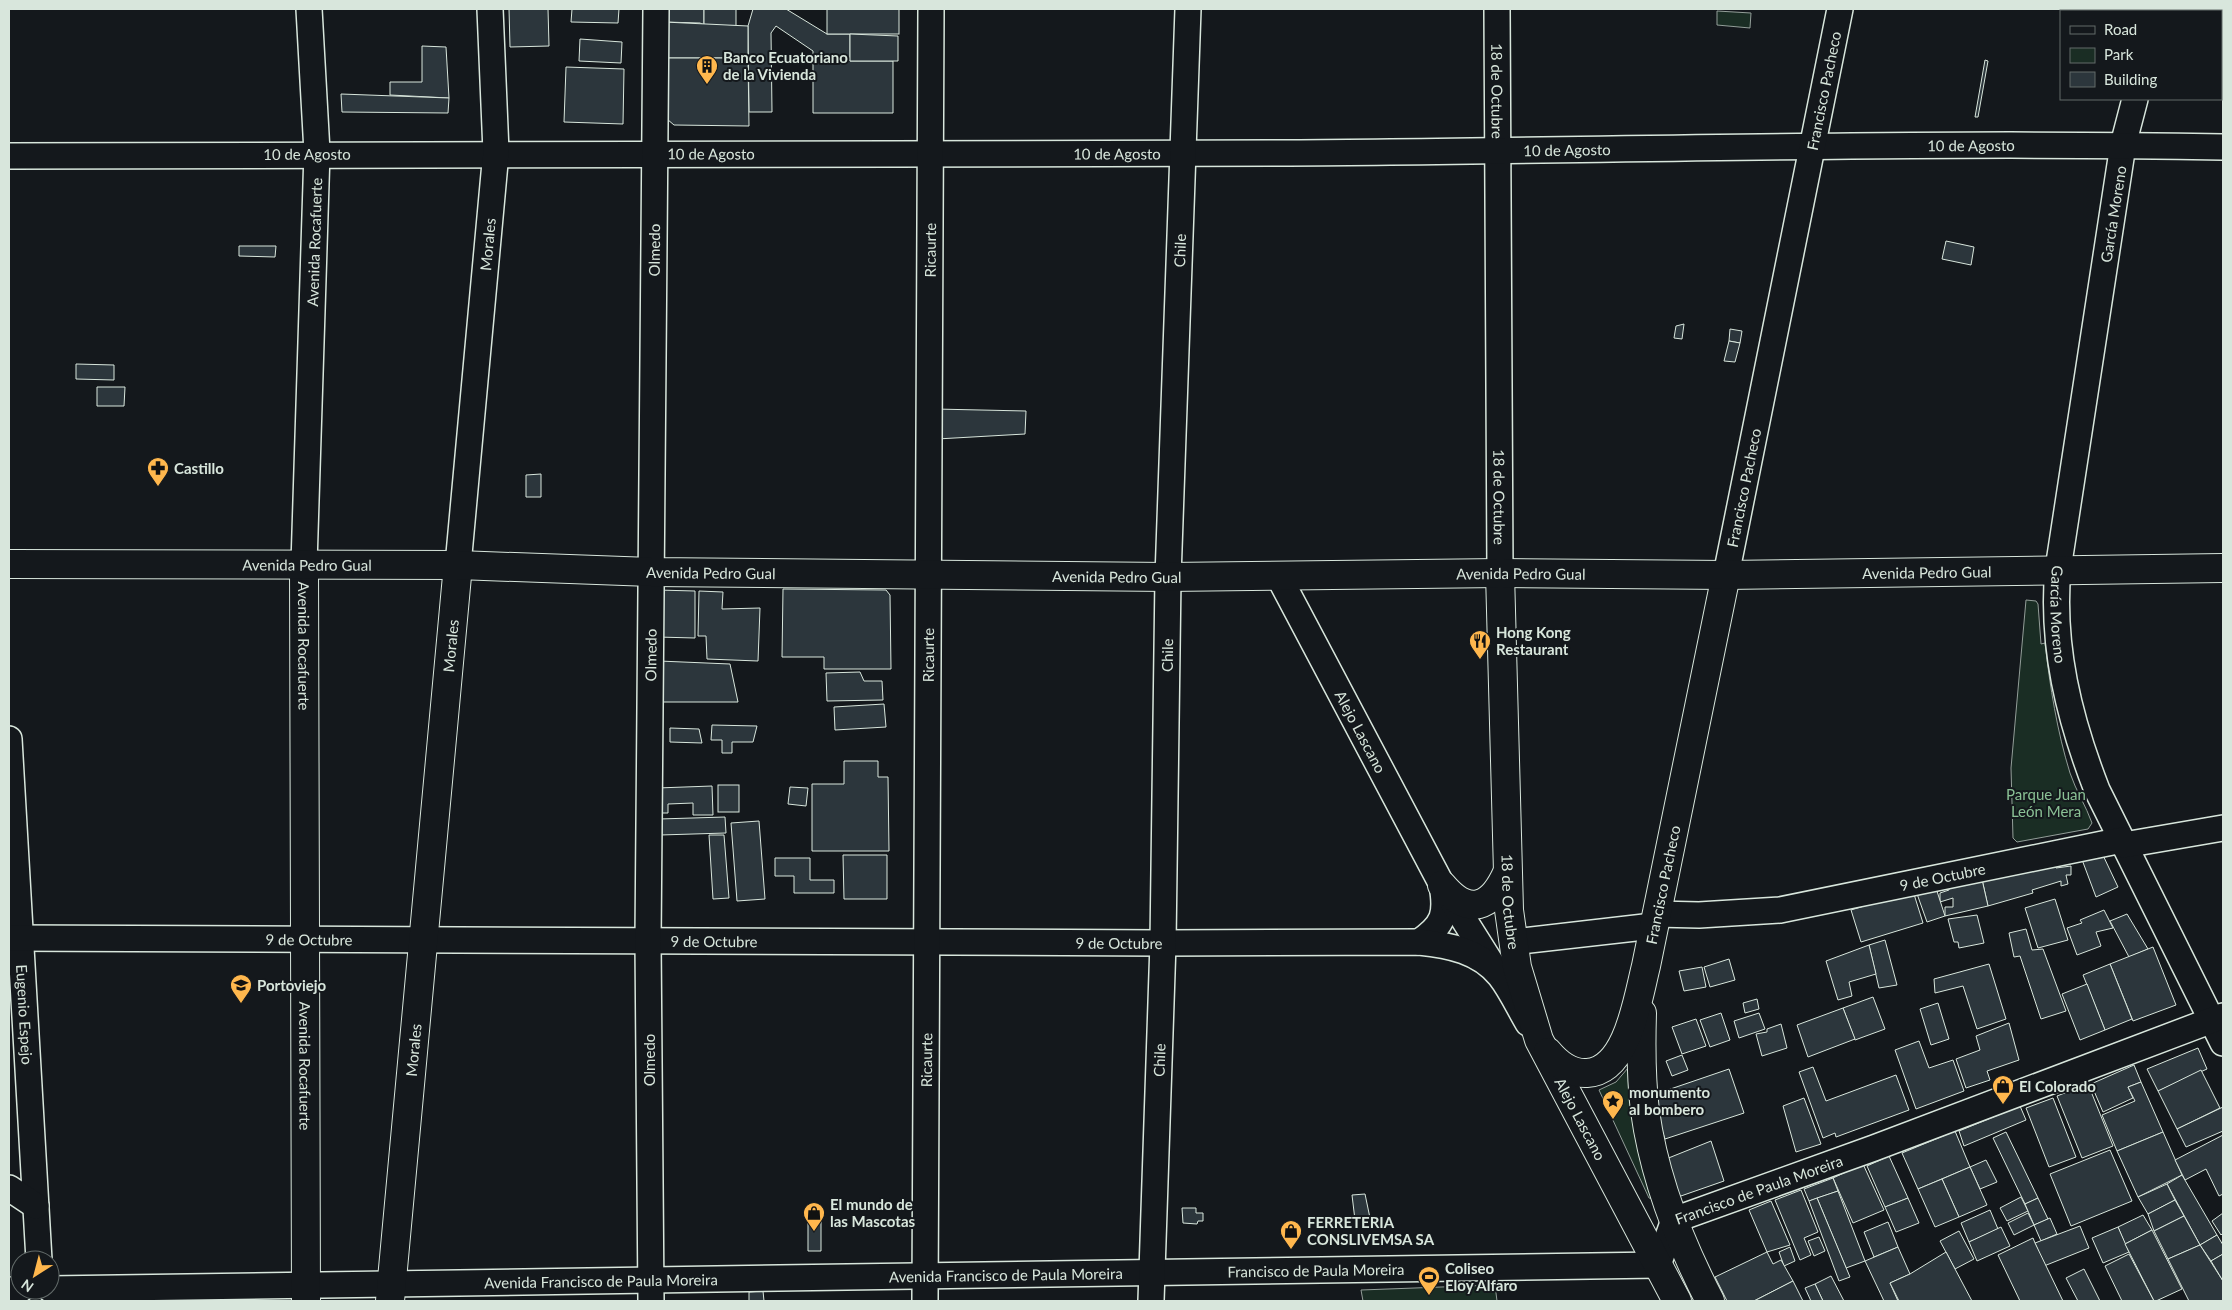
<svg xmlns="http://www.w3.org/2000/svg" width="2232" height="1310" font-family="Lato,sans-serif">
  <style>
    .green { fill: #1a2d24; stroke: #939e99 }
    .building { fill: #2c363c; stroke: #d8e6dc }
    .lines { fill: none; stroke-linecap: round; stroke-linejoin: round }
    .minor-casing { stroke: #d8e6dc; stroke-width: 28 }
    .major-casing { stroke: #d8e6dc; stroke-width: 30 }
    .highway-casing { stroke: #d8e6dc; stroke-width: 30 }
    .minor { stroke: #14181c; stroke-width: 25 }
    .major { stroke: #14181c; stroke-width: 28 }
    .highway { stroke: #14181c; stroke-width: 28 }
    .labels { text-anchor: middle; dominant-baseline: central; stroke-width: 4; stroke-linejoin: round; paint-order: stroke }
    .poi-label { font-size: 15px; font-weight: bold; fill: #d8e6dc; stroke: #14181c; text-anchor: start }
    .street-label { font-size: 15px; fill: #d8e6dc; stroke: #14181c }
    .park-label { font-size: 15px; fill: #8ac095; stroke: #14181c }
  </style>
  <rect width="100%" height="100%" fill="#14181c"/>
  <g class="green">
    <path d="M1717 11 1751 13 1750 28 1717 25Z"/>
    <path d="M2026 600 2036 601 2038 604 2041 644 2045 643C2050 687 2057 731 2070 773 2076 791 2086 806 2092 823L2088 829 2017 842 2013 838 2011 768Z"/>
    <path d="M1628 1068 1654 1199 1649 1198 1599 1090 1616 1082Z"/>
    <path d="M1495 1285 1497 1301H1363L1361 1290Z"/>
  </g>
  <g class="building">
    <path d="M509 9H548L549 46 510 47Z"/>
    <path d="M572 9H619L618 23 571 22Z"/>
    <path d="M664 9H704V25L700 23 664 22Z"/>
    <path d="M704 9H736V26L704 25Z"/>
    <path d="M753 9H786L827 34H850V61H893V113H813V51L776 26 771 33 772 112H749L748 26Z"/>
    <rect x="827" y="9" width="72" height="25"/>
    <path d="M664 22 748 26V58H664Z"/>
    <path d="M850 34 898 36V61H850Z"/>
    <path d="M580 39 622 42 621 63 579 61Z"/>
    <path d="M422 46 446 47 449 98 390 95V82H422Z"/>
    <path d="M664 58H748L749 126 674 125 667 119Z"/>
    <path d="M1985 60 1988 61 1978 117H1975Z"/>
    <path d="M566 67 624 69 623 124 564 122Z"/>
    <path d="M341 94 449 98 448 113 342 112Z"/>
    <path d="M1946 241 1974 247 1971 265 1942 259Z"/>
    <path d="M239 246H276L275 257 239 256Z"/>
    <path d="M1684 324 1682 339 1674 338 1676 326Z"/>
    <path d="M1730 329 1742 331 1740 343 1729 341Z"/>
    <path d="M1729 341 1740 343 1735 362 1724 361Z"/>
    <path d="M76 364 114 365V380L76 379Z"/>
    <path d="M97 387H125L124 406H97Z"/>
    <path d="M935 409 1026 411 1025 434 937 439Z"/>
    <path d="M541 474V497H526V475Z"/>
    <path d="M783 589 886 590 890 595 891 669H824V657H782Z"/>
    <path d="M657 590 695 591V638L657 637Z"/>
    <path d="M699 591 723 592 722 609 760 608 758 661 707 659 706 636H698Z"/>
    <path d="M659 661 730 664 738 702H659Z"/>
    <path d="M860 672 864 681H882L883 700 827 701 826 673Z"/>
    <path d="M884 704 886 727 835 730 834 707Z"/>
    <path d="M712 725 757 726 753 742H732V753H722V740H711Z"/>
    <path d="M670 728 699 729 702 743 670 742Z"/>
    <path d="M844 761H878V777H888L889 851H812V784H844Z"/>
    <rect x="718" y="785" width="21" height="27"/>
    <path d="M712 786 713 815H693V803L668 804V813H658L657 788Z"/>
    <path d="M790 787 808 788 806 806 788 804Z"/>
    <path d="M725 817 726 833 660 835 659 819Z"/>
    <path d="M759 821 765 899 737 901 731 823Z"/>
    <path d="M709 835H724L729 898 713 899Z"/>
    <path d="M2101 851 2118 887 2096 897 2081 857Z"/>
    <path d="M843 855H887V899H844Z"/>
    <path d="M775 858H810V880H834V893H794V876H775Z"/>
    <path d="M2053 859 2056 868 2071 866V875H2066L2068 884 2061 886V881L2032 890 2033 893 1988 906 1981 875Z"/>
    <path d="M1981 875 1988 906 1945 916V907H1953V898L1940 902V893L1949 890 1948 879Z"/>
    <path d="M1935 885 1945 916 1927 922 1916 891Z"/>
    <path d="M1913 891 1923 923 1861 942 1851 910Z"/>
    <path d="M2055 899 2068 940 2038 948 2025 908Z"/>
    <path d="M2104 910 2113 928 2096 932 2101 946 2077 955 2067 928 2082 923 2080 920Z"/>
    <path d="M2127 914 2148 949 2129 957 2110 921Z"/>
    <path d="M1977 915 1984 943 1959 948 1958 942H1954L1948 919Z"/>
    <path d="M2026 929 2032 950 2043 949 2066 1011 2041 1019 2020 956 2014 957 2009 933Z"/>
    <path d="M1885 940 1897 985 1879 988 1869 945Z"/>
    <path d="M1869 945 1876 974 1849 982 1852 996 1838 1000 1826 961Z"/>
    <path d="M2153 947 2176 1005 2133 1021 2110 964Z"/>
    <path d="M1729 959 1735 980 1710 987 1704 967Z"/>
    <path d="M1989 964 2006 1019 1977 1029 1963 986 1935 993 1934 979Z"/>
    <path d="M2110 964 2132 1019 2105 1030 2083 975Z"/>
    <path d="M1702 967 1706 987 1684 991 1679 971Z"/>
    <path d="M2087 984 2105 1030 2080 1040 2062 994Z"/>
    <path d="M1873 997 1885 1029 1855 1040 1843 1008Z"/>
    <path d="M1757 999 1759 1009 1745 1013 1743 1003Z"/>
    <path d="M1938 1003 1949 1039 1931 1045 1920 1009Z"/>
    <path d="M1843 1008 1855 1039 1808 1057 1797 1025Z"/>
    <path d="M1721 1013 1730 1040 1710 1047 1700 1020Z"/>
    <path d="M1759 1013 1765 1029 1739 1038 1734 1021Z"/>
    <path d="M1696 1019 1706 1046 1682 1054 1672 1027Z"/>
    <path d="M2009 1023 2019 1060 1987 1071 1990 1080 1966 1088 1956 1059 1980 1050 1976 1036Z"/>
    <path d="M1781 1024 1787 1048 1762 1056 1756 1034 1767 1032V1029Z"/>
    <path d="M1919 1041 1929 1068 1953 1060 1964 1091 1916 1109 1895 1050Z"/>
    <path d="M2198 1048 2207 1069 2158 1091 2147 1069Z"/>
    <path d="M1682 1055 1688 1070 1672 1076 1666 1061Z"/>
    <path d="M2134 1065 2141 1082 2128 1087 2133 1098 2103 1112 2091 1084Z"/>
    <path d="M1813 1067 1826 1101 1896 1075 1909 1110 1836 1137 1835 1133 1823 1138 1799 1072Z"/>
    <path d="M1729 1069 1744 1113 1665 1139 1650 1096Z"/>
    <path d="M2201 1070 2220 1108 2177 1129 2158 1091Z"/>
    <path d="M2141 1082 2163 1132 2117 1151 2102 1115 2135 1101 2128 1087Z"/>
    <path d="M2088 1084 2113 1146 2082 1158 2057 1096Z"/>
    <path d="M1804 1098 1821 1144 1796 1152 1783 1106Z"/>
    <path d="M2053 1098 2076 1157 2049 1167 2026 1108Z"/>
    <path d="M2020 1106 2026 1120 1964 1146 1959 1131Z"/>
    <path d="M2223 1107V1131L2186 1147 2177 1129Z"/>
    <path d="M1955 1131 1970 1167 1918 1189 1902 1153Z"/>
    <path d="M2006 1132 2038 1198 2025 1204 1993 1138Z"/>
    <path d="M2163 1132 2182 1175 2138 1197 2117 1151Z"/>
    <path d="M2223 1135V1194L2219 1196 2206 1169 2185 1180 2175 1160Z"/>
    <path d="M1711 1141 1724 1181 1678 1197 1666 1159Z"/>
    <path d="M2110 1150 2132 1201 2071 1226 2050 1174Z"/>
    <path d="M1889 1156 1908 1198 1885 1207 1867 1166Z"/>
    <path d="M1986 1160 1997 1182 1980 1189 1970 1167Z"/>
    <path d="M1863 1164 1884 1210 1853 1223 1833 1178Z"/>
    <path d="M1970 1167 1987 1205 1959 1217 1942 1179Z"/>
    <path d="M2182 1175 2217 1235 2200 1245 2167 1184Z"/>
    <path d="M1833 1178 1838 1191 1809 1201 1804 1189Z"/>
    <path d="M1942 1179 1959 1217 1935 1227 1918 1189Z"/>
    <path d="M2167 1184 2175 1200 2148 1214 2138 1197Z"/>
    <path d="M1801 1190 1818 1232 1804 1238 1811 1255 1800 1260 1775 1200Z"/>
    <path d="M1838 1191 1865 1261 1846 1268 1817 1198Z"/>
    <path d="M1365 1194 1370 1218 1355 1220 1352 1195Z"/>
    <path d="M2021 1197 2028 1211 2007 1221 2000 1208Z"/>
    <path d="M1817 1198 1850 1277 1839 1281 1809 1201Z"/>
    <path d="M1908 1198 1919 1223 1896 1232 1885 1207Z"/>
    <path d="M2038 1198 2048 1219 2034 1225 2025 1204Z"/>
    <path d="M2175 1200 2184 1216 2154 1231 2148 1214Z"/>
    <path d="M1771 1201 1790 1245 1767 1252 1749 1210Z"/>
    <path d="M1182 1208H1196V1213H1203V1221H1198L1197 1224 1183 1223Z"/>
    <path d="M1990 1210 1998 1229 1969 1242 1961 1223Z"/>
    <path d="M808 1212 821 1213V1251H808Z"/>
    <path d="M2028 1213 2034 1225 2014 1235 2008 1223Z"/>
    <path d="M2223 1213V1233L2221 1235 2212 1221Z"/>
    <path d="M2143 1215 2152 1230 2125 1244 2118 1227Z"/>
    <path d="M2184 1216 2200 1245 2168 1259 2154 1231Z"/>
    <path d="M2050 1218 2057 1234 2041 1241 2034 1225Z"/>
    <path d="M1888 1222 1898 1247 1874 1257 1864 1232Z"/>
    <path d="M2080 1226 2089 1248 2044 1266 2035 1243Z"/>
    <path d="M2001 1227 2010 1246 1977 1261 1969 1242Z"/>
    <path d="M2118 1227 2129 1252 2103 1263 2092 1238Z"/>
    <path d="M2152 1230 2182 1289 2156 1301H2154L2125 1244Z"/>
    <path d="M1959 1231 1974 1259 1955 1269 1940 1241Z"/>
    <path d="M2217 1235 2223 1245V1254L2211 1261 2200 1245Z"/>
    <path d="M1819 1237 1825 1251 1814 1256 1808 1241Z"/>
    <path d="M2033 1238 2035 1243 2063 1301H2020L1998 1255Z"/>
    <path d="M2200 1245 2223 1281V1301H2189L2168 1259Z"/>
    <path d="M1790 1247 1795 1261 1784 1266 1779 1252Z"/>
    <path d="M1898 1247 1910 1274 1890 1283 1898 1301H1884L1865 1261Z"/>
    <path d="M1767 1252 1773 1264 1781 1260 1793 1281 1754 1301H1727L1715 1277Z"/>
    <path d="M1946 1252 1972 1301H1899L1890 1283 1910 1274Z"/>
    <path d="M2129 1254 2154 1301H2122L2105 1266Z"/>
    <path d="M2223 1254V1281L2211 1261Z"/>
    <path d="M2084 1269 2100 1301H2078L2066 1278Z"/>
    <path d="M1831 1276 1844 1301H1823L1815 1284Z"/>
    <path d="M1793 1281 1803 1301H1754Z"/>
    <path d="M1815 1284 1823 1301H1811L1805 1288Z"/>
    <path d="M763 1291 764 1301H749V1292Z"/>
  </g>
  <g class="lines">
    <g class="minor-casing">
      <g id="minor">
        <path id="s1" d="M1497 9 1500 573"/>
        <path d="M2158 11V9"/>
        <path id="s2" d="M2135 99 2123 145 2058 569C2051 646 2069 718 2097 790L2223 1043"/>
        <path id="s3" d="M9 156C435 151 862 155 1289 153 1600 151 1912 141 2223 147"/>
        <path id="s4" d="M304 564 317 152 309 9"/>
        <path id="s5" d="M458 565 496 152 490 9"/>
        <path id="s6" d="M1726 575 1840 9"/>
        <path id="s7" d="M1279 577 1442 885C1447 914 1444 925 1419 942"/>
        <path id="s8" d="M9 739 39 1260"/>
        <path d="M1444 888 1493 966"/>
        <path id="s9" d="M1656 914 1699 915 1780 910 2122 840 2124 845 2223 828"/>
        <path id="s10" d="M9 938 1163 943 1419 942C1449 945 1480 951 1500 976 1511 990 1519 1008 1528 1023"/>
        <path d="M1513 942 1653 926"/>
        <path d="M9 1188 36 1206"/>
        <path id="s11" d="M50 1289 1658 1265 1674 1220 1874 1148 2223 1016"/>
        <path d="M9 1290H20"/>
        <path id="s12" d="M651 1301 648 941 656 9"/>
        <path id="s13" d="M925 1301 931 9"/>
        <path id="s14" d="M1151 1301 1163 943 1168 577 1188 9"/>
      </g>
    </g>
    <g class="major-casing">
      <g id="major">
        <path id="s15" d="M304 564 306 1301"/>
        <path id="s16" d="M1500 573 1509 910 1517 967 1539 1040 1677 1301"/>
        <path d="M1442 885C1469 917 1491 908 1507 873"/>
        <path d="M1642 1013C1641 1045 1641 1079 1645 1111 1654 1177 1680 1243 1710 1301"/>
        <path id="s17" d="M1548 1052C1558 1064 1570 1074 1587 1073 1628 1071 1638 997 1646 966L1726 575"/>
        <path id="s18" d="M390 1301 458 565"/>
      </g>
    </g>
    <g class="highway-casing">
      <g id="highway">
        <path id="s19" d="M9 564 458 565 651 572 1168 577 1500 573 1726 575 2223 568"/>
      </g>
    </g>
    <use href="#minor" class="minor"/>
    <use href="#major" class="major"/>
    <use href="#highway" class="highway"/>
  </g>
  <defs>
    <g id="building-pin" transform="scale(1.125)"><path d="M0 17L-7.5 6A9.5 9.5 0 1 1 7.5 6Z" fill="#ffb74d" stroke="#14181c"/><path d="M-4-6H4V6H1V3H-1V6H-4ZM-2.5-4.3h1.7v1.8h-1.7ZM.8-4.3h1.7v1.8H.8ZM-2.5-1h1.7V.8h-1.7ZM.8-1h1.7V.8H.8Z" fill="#111"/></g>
    <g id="pharmacy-pin" transform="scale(1.125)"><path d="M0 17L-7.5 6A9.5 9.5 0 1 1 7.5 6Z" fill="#ffb74d" stroke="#14181c"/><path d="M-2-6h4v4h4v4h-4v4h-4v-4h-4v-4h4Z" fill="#111"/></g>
    <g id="restaurant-pin" transform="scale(1.125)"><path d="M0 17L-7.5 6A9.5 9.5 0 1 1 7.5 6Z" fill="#ffb74d" stroke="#14181c"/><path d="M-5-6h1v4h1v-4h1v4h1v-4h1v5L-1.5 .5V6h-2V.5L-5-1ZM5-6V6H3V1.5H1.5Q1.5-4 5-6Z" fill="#111"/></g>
    <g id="university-pin" transform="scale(1.125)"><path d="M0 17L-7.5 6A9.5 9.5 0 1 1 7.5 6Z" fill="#ffb74d" stroke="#14181c"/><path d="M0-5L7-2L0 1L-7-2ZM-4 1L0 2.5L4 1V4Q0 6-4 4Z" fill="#111"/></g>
    <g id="shop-pin" transform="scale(1.125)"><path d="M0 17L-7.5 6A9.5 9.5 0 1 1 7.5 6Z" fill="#ffb74d" stroke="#14181c"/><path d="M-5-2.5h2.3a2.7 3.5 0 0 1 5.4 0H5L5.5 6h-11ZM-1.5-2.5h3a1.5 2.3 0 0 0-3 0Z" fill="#111"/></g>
    <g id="sight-pin" transform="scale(1.125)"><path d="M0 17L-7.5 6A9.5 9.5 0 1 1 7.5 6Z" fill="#ffb74d" stroke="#14181c"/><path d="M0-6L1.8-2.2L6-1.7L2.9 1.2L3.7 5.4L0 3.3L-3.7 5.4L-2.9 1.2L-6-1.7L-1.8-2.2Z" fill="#111"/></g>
    <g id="stadium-pin" transform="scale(1.125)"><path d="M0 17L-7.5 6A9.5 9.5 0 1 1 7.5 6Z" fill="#ffb74d" stroke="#14181c"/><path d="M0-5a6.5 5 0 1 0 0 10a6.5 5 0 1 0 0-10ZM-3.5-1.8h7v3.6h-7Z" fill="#111"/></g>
  </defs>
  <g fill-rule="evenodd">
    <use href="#building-pin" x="707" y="66"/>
    <use href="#pharmacy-pin" x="158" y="468"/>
    <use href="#restaurant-pin" x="1480" y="641"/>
    <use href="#university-pin" x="241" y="985"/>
    <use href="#shop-pin" x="2003" y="1086"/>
    <use href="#sight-pin" x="1613" y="1101"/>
    <use href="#shop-pin" x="814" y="1213"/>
    <use href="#shop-pin" x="1291" y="1231"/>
    <use href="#stadium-pin" x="1429" y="1277"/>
  </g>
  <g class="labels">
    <g class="poi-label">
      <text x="723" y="57">Banco Ecuatoriano<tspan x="723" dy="17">de la Vivienda</tspan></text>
      <text x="174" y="468">Castillo</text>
      <text x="1496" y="632">Hong Kong<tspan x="1496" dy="17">Restaurant</tspan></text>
      <text x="257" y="985">Portoviejo</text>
      <text x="2019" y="1086">El Colorado</text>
      <text x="1629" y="1092">monumento<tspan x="1629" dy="17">al bombero</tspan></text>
      <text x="830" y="1204">El mundo de<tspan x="830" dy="17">las Mascotas</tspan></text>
      <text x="1307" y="1222">FERRETERIA<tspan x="1307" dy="17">CONSLIVEMSA SA</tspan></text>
      <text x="1445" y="1268">Coliseo<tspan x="1445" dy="17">Eloy Alfaro</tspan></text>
    </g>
    <g class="street-label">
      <text stroke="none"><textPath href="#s1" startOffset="82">18 de Octubre</textPath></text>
      <text stroke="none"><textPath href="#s6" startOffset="494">Francisco Pacheco</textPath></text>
      <text stroke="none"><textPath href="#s3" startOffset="1962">10 de Agosto</textPath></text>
      <text stroke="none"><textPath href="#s3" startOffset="1558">10 de Agosto</textPath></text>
      <text stroke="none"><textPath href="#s3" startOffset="298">10 de Agosto</textPath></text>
      <text stroke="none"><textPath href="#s3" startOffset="702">10 de Agosto</textPath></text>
      <text stroke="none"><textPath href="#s3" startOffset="1108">10 de Agosto</textPath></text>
      <text transform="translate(2113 214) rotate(-81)">García Moreno</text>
      <text stroke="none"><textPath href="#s4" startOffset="322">Avenida Rocafuerte</textPath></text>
      <text stroke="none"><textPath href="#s5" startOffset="322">Morales</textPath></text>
      <text stroke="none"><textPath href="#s12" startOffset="1051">Olmedo</textPath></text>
      <text stroke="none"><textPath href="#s13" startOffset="1051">Ricaurte</textPath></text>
      <text stroke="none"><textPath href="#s14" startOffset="1051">Chile</textPath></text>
      <text stroke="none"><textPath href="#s6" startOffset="89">Francisco Pacheco</textPath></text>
      <text stroke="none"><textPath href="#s1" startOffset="488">18 de Octubre</textPath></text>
      <text stroke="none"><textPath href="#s19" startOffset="298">Avenida Pedro Gual</textPath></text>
      <text stroke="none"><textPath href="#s19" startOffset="1918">Avenida Pedro Gual</textPath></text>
      <text stroke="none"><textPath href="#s19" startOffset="702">Avenida Pedro Gual</textPath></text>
      <text stroke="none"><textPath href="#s19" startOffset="1512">Avenida Pedro Gual</textPath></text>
      <text stroke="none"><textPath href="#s19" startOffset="1108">Avenida Pedro Gual</textPath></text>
      <text stroke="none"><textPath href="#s2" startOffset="522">García Moreno</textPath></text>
      <text stroke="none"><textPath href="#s15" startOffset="82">Avenida Rocafuerte</textPath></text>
      <text stroke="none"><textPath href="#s18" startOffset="658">Morales</textPath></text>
      <text stroke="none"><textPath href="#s12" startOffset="646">Olmedo</textPath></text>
      <text stroke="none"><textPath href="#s13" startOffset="646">Ricaurte</textPath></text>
      <text stroke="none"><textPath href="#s14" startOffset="646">Chile</textPath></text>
      <text stroke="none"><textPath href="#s7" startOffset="175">Alejo Lascano</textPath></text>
      <text stroke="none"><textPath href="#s9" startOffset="290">9 de Octubre</textPath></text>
      <text stroke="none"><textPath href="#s17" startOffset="259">Francisco Pacheco</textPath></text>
      <text stroke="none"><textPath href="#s16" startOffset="329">18 de Octubre</textPath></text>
      <text stroke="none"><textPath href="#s10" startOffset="300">9 de Octubre</textPath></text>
      <text stroke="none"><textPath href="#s10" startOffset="705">9 de Octubre</textPath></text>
      <text stroke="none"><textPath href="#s10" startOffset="1110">9 de Octubre</textPath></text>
      <text stroke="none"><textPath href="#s8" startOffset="276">Eugenio Espejo</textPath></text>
      <text stroke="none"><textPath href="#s18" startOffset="252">Morales</textPath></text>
      <text transform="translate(649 1060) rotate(-90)">Olmedo</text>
      <text stroke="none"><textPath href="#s13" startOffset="241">Ricaurte</textPath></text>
      <text stroke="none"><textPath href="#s14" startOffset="241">Chile</textPath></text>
      <text stroke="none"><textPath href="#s15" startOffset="502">Avenida Rocafuerte</textPath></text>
      <text stroke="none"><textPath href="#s16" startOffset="560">Alejo Lascano</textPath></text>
      <text stroke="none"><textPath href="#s11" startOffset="1746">Francisco de Paula Moreira</textPath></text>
      <text stroke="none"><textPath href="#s11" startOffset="1266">Francisco de Paula Moreira</textPath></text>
      <text stroke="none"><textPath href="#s11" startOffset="956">Avenida Francisco de Paula Moreira</textPath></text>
      <text stroke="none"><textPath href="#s11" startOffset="551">Avenida Francisco de Paula Moreira</textPath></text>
    </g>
    <g class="park-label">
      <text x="2046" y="794">Parque Juan<tspan x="2046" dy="17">León Mera</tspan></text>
    </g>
  </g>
  <rect width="2232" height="1310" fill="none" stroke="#d8e6dc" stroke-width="20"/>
  <rect x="2060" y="10" width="162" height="90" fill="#14181c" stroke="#626a69"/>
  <rect x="2070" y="26" width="25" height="8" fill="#14181c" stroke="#626a69"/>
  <text x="2104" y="35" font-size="15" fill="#d8e6dc">Road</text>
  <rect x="2070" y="48" width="25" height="15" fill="#1a2d24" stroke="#626a69"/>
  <text x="2104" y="60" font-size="15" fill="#d8e6dc">Park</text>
  <rect x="2070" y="72" width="25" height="15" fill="#2c363c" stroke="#626a69"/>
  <text x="2104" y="85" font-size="15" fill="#d8e6dc">Building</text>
  <g transform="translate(35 1275) rotate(216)"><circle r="24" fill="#14181c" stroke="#626a69"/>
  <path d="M0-4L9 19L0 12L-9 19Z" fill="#ffb74d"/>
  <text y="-8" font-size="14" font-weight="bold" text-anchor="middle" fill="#d8e6dc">N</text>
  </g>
</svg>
